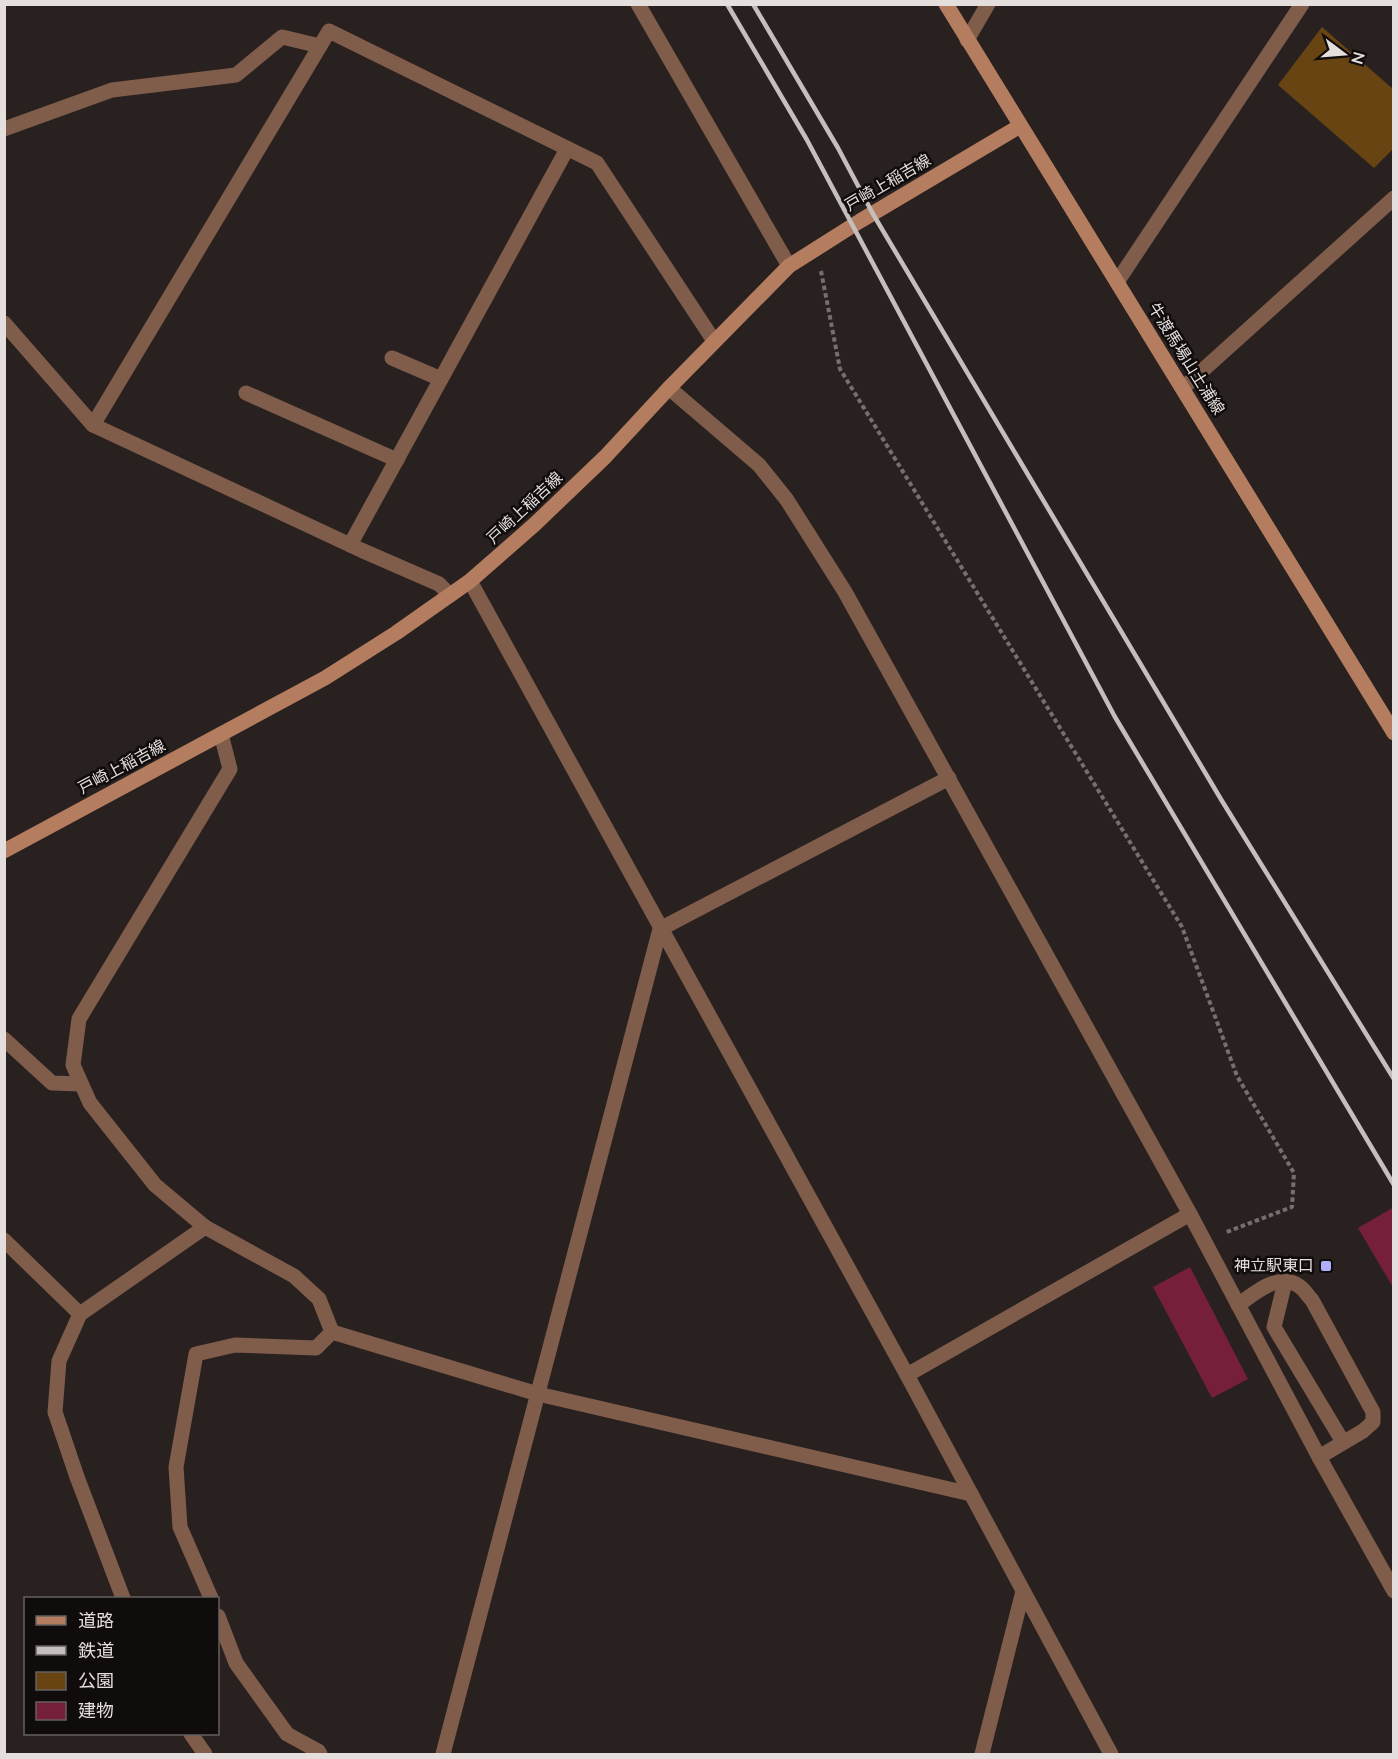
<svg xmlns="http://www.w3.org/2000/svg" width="1398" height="1759" font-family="'Nunito Sans','Noto Sans JP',sans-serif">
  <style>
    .green { fill: #684413 }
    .building { fill: #751f38 }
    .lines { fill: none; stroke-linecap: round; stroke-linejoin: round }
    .path { stroke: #766f6e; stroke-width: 4; stroke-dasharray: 4.5 3; stroke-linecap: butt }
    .service { stroke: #805d4b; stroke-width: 15 }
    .minor { stroke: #805d4b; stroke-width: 15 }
    .tertiary { stroke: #805d4b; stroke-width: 15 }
    .secondary { stroke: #b57d5f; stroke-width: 15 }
    .rail { stroke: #c4bebd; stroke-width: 4.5 }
    .poi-dot { fill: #aeaefa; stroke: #0f0c0b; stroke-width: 2 }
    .labels { text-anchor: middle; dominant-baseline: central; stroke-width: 5; stroke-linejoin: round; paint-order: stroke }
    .street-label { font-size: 16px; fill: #e4dedd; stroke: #0f0c0b }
    .poi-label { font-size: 16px; fill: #e4dedd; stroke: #0f0c0b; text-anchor: end }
  </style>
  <rect width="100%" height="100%" fill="#292120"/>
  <path class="green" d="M1322 27 1393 89V149L1374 168 1278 85Z"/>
  <g class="building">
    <path d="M1394 1207V1289L1358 1228Z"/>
    <path d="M1190 1267 1248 1379 1212 1398 1153 1287Z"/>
  </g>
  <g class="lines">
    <path class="path" d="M821 271 840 369 1182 927 1237 1076 1294 1173 1292 1207 1224 1233"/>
    <g class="service">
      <path d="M967 40 988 4"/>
      <path d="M4 129 112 90 236 75 282 37 320 46"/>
      <path d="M1117 282 1302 4"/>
      <path d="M392 358 441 379"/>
      <path d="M1183 388 1394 198"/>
      <path d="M246 393 397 460"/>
      <path d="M93 425 329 31 597 163 714 341"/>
      <path d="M350 545 567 149"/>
      <path d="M332 1332 538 1394 971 1494"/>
      <path d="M211 1598 180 1527 176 1467 196 1354 235 1345 316 1348 332 1332 319 1299 294 1276 205 1227 155 1185 90 1103 73 1065 79 1019 230 769 221 734"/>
      <path d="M218 1616 236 1663 287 1734 318 1751"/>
      <path d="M982 1754 1023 1591"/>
    </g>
    <g class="minor">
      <path d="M638 4 789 266"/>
      <path d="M4 323 93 425 361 550 439 584 450 595"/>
      <path d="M470 581 907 1375 1111 1754"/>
      <path d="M4 1039 52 1083 81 1084"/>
      <path d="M4 1240 80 1314"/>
      <path d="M1285 1282 1274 1327 1343 1442"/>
      <path d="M1238 1305C1255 1293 1278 1272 1299 1286 1304 1289 1308 1296 1312 1300L1373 1412V1422L1363 1431 1319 1457"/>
      <path d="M907 1375 1190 1214"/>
      <path d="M123 1598 77 1477 55 1412 59 1361 80 1314 205 1227"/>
      <path d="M191 1734 205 1754"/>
      <path d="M318 1751 320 1754"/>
      <path d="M443 1754 660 929 949 778"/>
    </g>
    <path class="tertiary" d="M669 388 759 465 787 500 845 592 1190 1214 1319 1457 1394 1591"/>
    <g class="secondary">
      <path d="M946 4 1394 733"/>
      <path d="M4 851 325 678 396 633 470 581 535 524 605 457 669 388 789 266 860 221 1020 126"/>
    </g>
    <g class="rail">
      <path d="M727 4 807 140 1115 717 1394 1185"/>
      <path d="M753 4 838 148 873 214 1222 801 1394 1079"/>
    </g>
  </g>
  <rect class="poi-dot" x="1320" y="1260" width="12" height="12" rx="3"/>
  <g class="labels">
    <g class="street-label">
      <text transform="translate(888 183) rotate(-30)">戸崎上稲吉線</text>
      <text transform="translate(1186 359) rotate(58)">牛渡馬場山土浦線</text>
      <text transform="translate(525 508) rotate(-43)">戸崎上稲吉線</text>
      <text transform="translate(122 767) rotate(-28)">戸崎上稲吉線</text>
    </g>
    <g class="poi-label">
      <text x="1314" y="1266">神立駅東口</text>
    </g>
  </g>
  <rect width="1398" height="1759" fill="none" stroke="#e4dedd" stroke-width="12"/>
  <rect x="24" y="1597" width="195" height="138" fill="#0f0c0b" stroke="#64605f" stroke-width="1.5"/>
  <rect x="36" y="1616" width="30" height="9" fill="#b57d5f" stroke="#64605f" stroke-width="1.5"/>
  <text x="78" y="1627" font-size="18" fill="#e4dedd">道路</text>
  <rect x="36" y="1646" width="30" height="9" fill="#c4bebd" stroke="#64605f" stroke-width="1.5"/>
  <text x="78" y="1657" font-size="18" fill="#e4dedd">鉄道</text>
  <rect x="36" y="1672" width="30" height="18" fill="#684413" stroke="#64605f" stroke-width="1.5"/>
  <text x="78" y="1687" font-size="18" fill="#e4dedd">公園</text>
  <rect x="36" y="1702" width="30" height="18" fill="#751f38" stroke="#64605f" stroke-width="1.5"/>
  <text x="78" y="1717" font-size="18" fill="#e4dedd">建物</text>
  <g transform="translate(1344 54) rotate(106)" stroke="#0f0c0b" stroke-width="4.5" paint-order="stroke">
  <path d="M0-4.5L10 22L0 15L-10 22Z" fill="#e4dedd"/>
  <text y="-9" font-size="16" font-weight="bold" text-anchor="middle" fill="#e4dedd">N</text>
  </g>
</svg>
